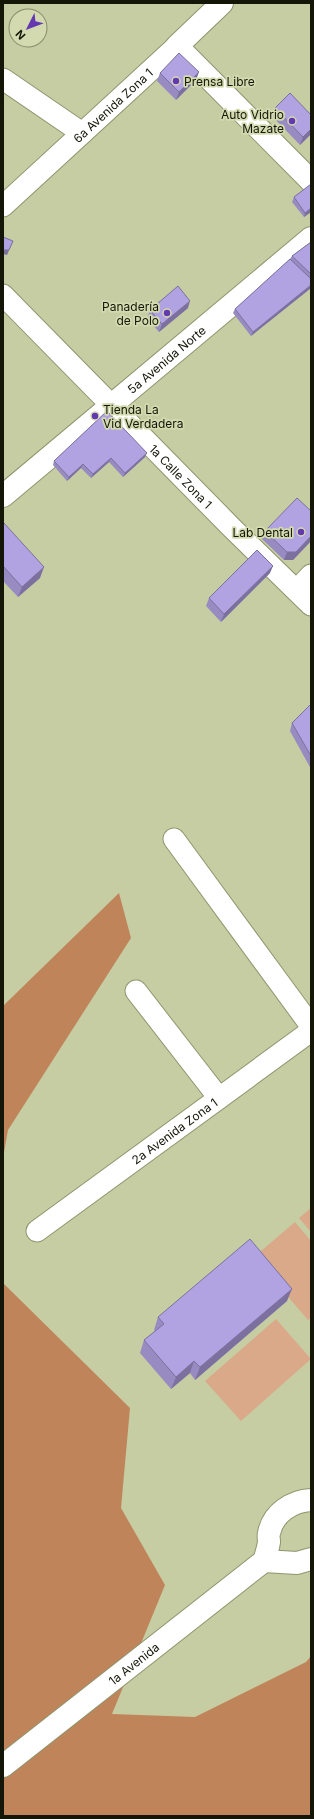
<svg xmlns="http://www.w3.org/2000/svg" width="314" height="1819" font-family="Inter,sans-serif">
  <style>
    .green { fill: #d9a98a }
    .forest { fill: #c0845b }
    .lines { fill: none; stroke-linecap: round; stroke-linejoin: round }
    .minor-casing { stroke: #8f956d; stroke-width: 23 }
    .tertiary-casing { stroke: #8f956d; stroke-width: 24 }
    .secondary-casing { stroke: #8f956d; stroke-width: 24 }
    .minor { stroke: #fff; stroke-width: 21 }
    .tertiary { stroke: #fff; stroke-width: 22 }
    .secondary { stroke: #fff; stroke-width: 22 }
    .wall { fill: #988bc2 }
    .shaded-wall { fill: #7c719e }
    .building { fill: #b1a2e2; stroke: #7c719e }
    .poi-dot { fill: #6338b0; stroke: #d3daaf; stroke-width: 1.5 }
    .labels { text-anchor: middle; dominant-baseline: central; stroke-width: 3.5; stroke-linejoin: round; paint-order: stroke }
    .poi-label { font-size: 12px; fill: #141607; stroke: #d3daaf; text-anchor: end }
    .street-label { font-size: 12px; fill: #141607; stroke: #d3daaf }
  </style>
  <rect width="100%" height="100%" fill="#c6cda3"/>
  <g class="green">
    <path d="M311 1208V1232L299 1218Z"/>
    <path d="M295 1222 311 1241V1318L308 1320 254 1257Z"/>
    <path d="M276 1319 311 1359 241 1421 205 1381Z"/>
  </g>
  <g class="forest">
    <path d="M119 893 131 938 8 1130 3 1158V1006Z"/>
    <path d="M3 1283 130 1408 121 1508 165 1585 112 1714 195 1717 306 1662 311 1656V1816H3Z"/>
  </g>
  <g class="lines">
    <g class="minor-casing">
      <g id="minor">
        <path d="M3 79 82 133"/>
        <path id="s1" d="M3 206 177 46"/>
        <path id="s2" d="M3 295 231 527 311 605"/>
        <path d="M297 590 311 575"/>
        <path d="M174 839 311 1026"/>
        <path d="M136 991 219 1098"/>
        <path id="s3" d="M37 1231 311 1031"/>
      </g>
    </g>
    <g class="tertiary-casing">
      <g id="tertiary">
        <path id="s4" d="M3 496 311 238"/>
        <path d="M264 1561 297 1563 311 1559"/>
        <path id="s5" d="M3 1766 264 1561C266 1555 268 1549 269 1542 269 1539 268 1536 269 1533 273 1513 292 1501 311 1500"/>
      </g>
    </g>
    <g class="secondary-casing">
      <path id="secondary" d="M222 3 177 46 311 181"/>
    </g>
    <use href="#minor" class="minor"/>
    <use href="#tertiary" class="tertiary"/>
    <use href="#secondary" class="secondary"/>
  </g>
  <g class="wall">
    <path d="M160 73 196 80 176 100 157 81Z"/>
    <path d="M275 108 311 115V134L300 145 272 116Z"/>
    <path d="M311 185V212L304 217 292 202 294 197Z"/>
    <path d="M311 242V288L251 336 233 313 235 309 290 259 292 256Z"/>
    <path d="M188 308 159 332 147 318 150 310Z"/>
    <path d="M107 411 145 457 123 477 109 462 91 478 81 468 67 481 53 465 54 461Z"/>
    <path d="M311 511V541L293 560H284L262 539 265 531Z"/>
    <path d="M3 522 40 578 18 597 3 581Z"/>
    <path d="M270 573 221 622 206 606 209 598Z"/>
    <path d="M311 704V769L290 731 292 723Z"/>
    <path d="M287 1301 195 1380 190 1373 171 1389 140 1353 144 1340 155 1331 154 1330 158 1317Z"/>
  </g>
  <g class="shaded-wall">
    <path d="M199 72 196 80 176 100 179 92Z"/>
    <path d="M311 129V134L300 145 303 137Z"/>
    <path d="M311 208V212L304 217 305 213Z"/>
    <path d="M13 241 7 255 3 254V250Z"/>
    <path d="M311 285V288L251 336 253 332Z"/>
    <path d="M190 301 188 308 159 332 162 324Z"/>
    <path d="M147 453 145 457 123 477 125 473Z"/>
    <path d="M111 458 109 462 91 478 93 474Z"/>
    <path d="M83 464 81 468 67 481 69 477Z"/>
    <path d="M311 536V541L293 560H284L287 552Z"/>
    <path d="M273 566 270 573 221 622 224 614Z"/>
    <path d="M44 567 40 578 18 597 22 587Z"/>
    <path d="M292 1289 287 1301 195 1380 200 1367Z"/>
    <path d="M194 1361 190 1373 171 1389 176 1377Z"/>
  </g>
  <g class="building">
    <path d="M179 53 199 72 179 92 160 73Z"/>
    <path d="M290 93 311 115V129L303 137 275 108Z"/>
    <path d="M311 184V208L305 213 294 197Z"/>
    <path d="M3 237 13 241 9 250H3Z"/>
    <path d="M311 242V274L292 256Z"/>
    <path d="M290 259 311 279V285L253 332 235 309Z"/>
    <path d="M178 286 190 301 162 324 150 310Z"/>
    <path d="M107 411 147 453 125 473 111 458 93 474 83 464 69 477 54 461Z"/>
    <path d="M297 498 311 511V536L296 552H287L265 531Z"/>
    <path d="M3 522 44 567 22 587 3 566Z"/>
    <path d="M257 550 273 566 224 614 209 598Z"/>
    <path d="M311 704V756L292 723Z"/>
    <path d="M250 1239 292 1289 200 1367 194 1361 176 1377 144 1340 164 1324 158 1317Z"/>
  </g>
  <g class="poi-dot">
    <circle cx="176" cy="81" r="4"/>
    <circle cx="292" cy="121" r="4"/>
    <circle cx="167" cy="313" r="4"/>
    <circle cx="95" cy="416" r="4"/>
    <circle cx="301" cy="532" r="4"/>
  </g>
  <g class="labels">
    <g class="poi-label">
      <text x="184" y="81" text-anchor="start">Prensa Libre</text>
      <text x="284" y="114">Auto Vidrio<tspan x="284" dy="14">Mazate</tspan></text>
      <text x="159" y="306">Panadería<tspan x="159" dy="14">de Polo</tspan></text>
      <text x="103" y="409" text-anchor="start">Tienda La<tspan x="103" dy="14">Vid Verdadera</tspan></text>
      <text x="293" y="532">Lab Dental</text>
    </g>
    <g class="street-label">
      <text stroke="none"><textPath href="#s1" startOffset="149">6a Avenida Zona 1</textPath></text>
      <text stroke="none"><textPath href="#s4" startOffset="213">5a Avenida Norte</textPath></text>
      <text stroke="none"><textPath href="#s2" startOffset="254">1a Calle Zona 1</textPath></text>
      <text stroke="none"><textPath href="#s3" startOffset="170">2a Avenida Zona 1</textPath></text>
      <text stroke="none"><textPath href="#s5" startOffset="166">1a Avenida</textPath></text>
    </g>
  </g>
  <rect width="314" height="1819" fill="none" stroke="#141607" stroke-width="8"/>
  <g transform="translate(28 28) rotate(228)"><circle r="19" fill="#d3daaf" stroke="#878c6c"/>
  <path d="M0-3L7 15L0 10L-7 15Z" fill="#6338b0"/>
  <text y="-6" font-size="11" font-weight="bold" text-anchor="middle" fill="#141607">N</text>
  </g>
</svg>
